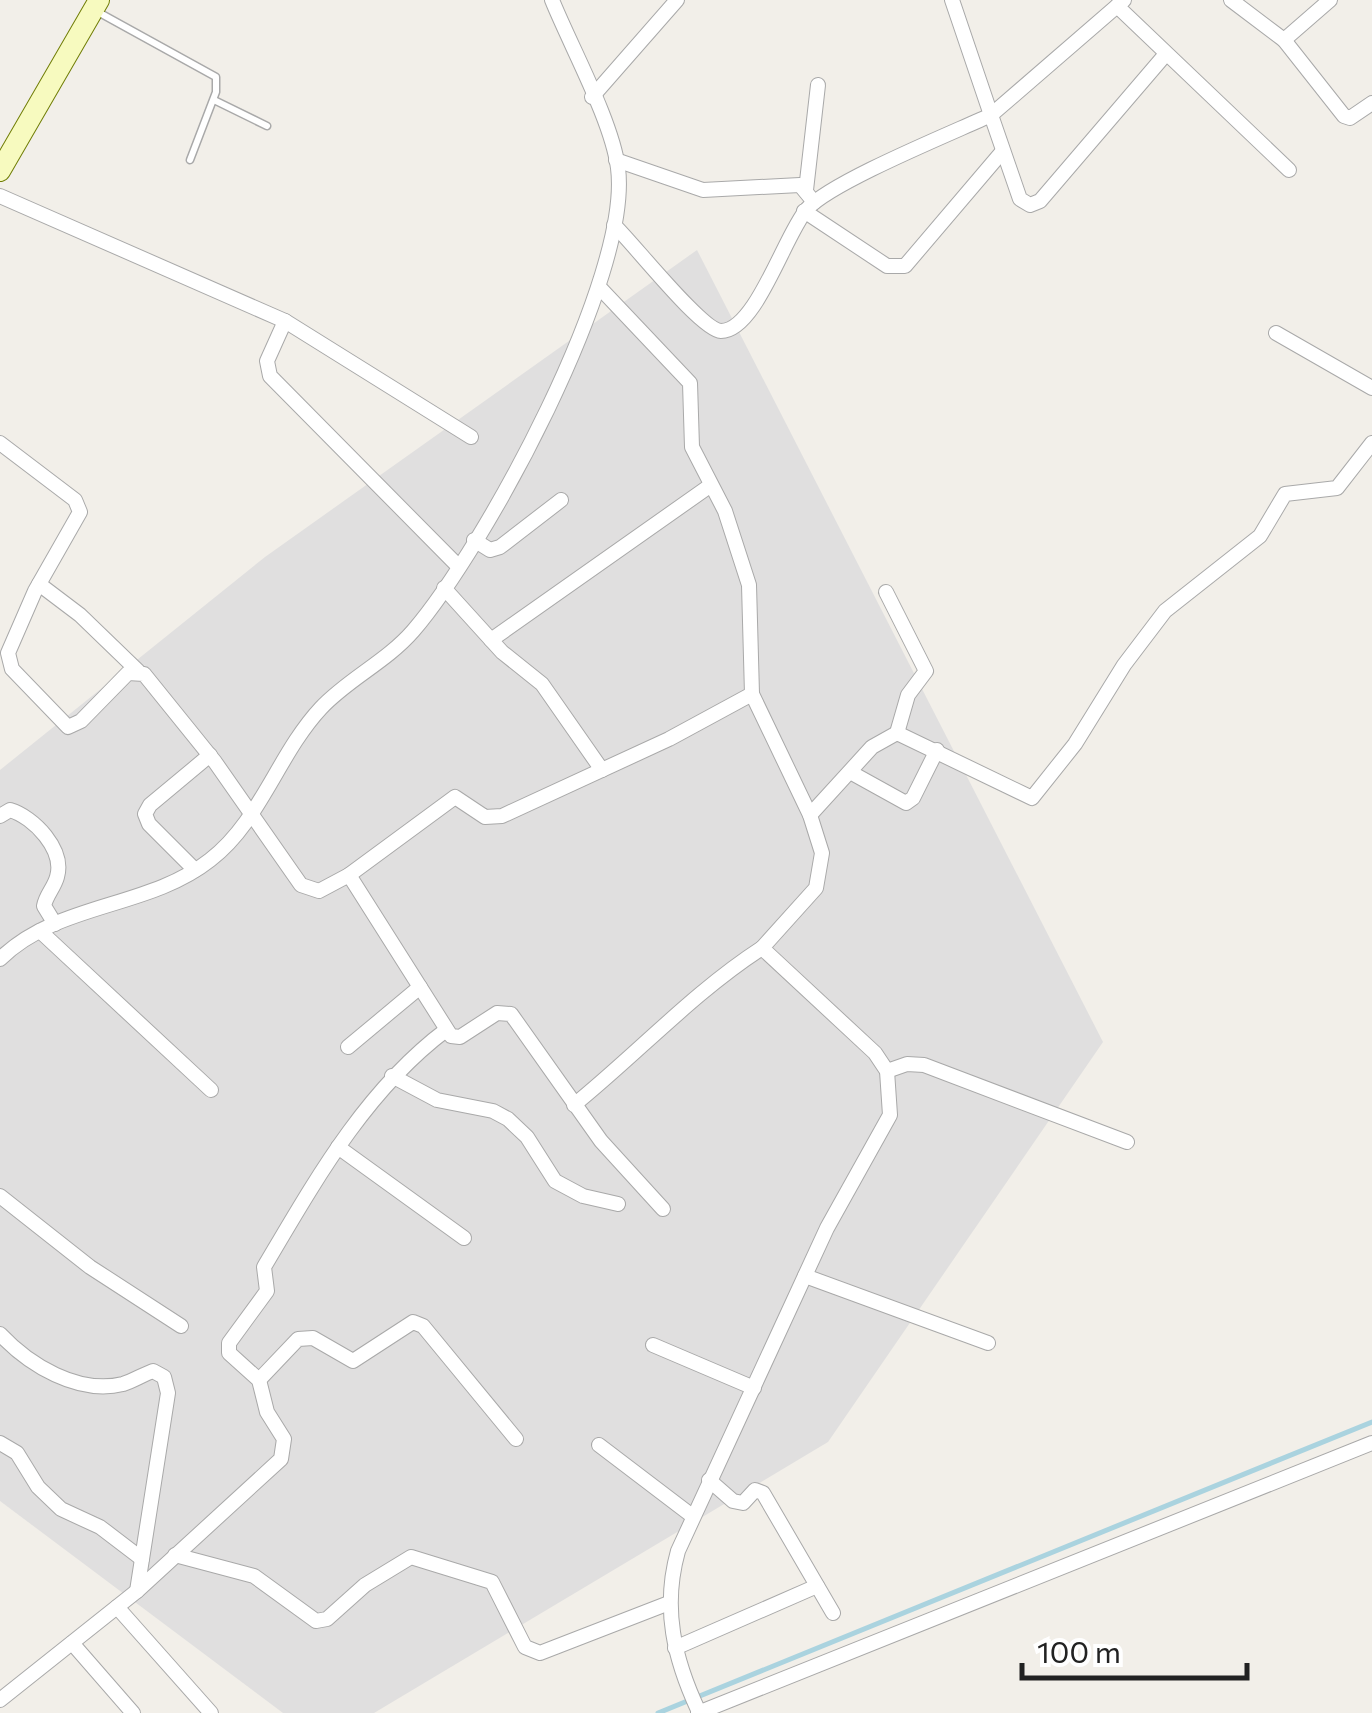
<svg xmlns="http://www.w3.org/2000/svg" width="1372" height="1713" font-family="Commissioner,sans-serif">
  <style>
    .residential { fill: #e0dfdf }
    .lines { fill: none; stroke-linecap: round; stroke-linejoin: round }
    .stream { stroke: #aad3df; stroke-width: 5 }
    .service-casing { stroke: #a9a9a9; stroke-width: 9 }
    .minor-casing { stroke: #a9a9a9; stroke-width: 16 }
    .secondary-casing { stroke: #707d05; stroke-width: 22 }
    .service { stroke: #fff; stroke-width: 6 }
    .minor { stroke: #fff; stroke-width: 14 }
    .secondary { stroke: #f7fabf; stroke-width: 20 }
  </style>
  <rect width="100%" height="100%" fill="#f2efe9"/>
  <path class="residential" d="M697 250 1103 1042 828 1442 374 1713H283L0 1501V770L265 557Z"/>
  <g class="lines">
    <path class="stream" d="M658 1713 1372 1422"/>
    <g class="service-casing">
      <g id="service">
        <path d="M98 12 216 77V92L190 160"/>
        <path d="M214 100 267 126"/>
      </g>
    </g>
    <g class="minor-casing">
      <g id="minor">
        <path d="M1124 0 991 115 1020 199 1030 205 1040 201 1165 55"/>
        <path d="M1231 0 1284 40 1330 0"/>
        <path d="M1117 6 1289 170"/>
        <path d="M1284 40 1344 116 1350 118 1372 103"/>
        <path d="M592 97 677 0"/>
        <path d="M616 160 703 190 800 185 814 202"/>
        <path d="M806 190 818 85"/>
        <path d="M0 196 285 321 471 437"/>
        <path d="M804 211 887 266H905L1002 152"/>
        <path d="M614 225C634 244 701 330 721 331 756 331 785 234 807 209 831 182 952 133 991 115L952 0"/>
        <path d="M600 288 690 383 692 447 725 511 749 585 752 694 810 815 822 853 816 888 762 948 875 1053 887 1071 890 1115 827 1228 678 1551C662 1608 674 1659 699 1712"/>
        <path d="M285 321 267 361 270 376 457 565"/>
        <path d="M1276 333 1372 388"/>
        <path d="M0 443 75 500 80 512 35 591 8 653 12 669 68 727 81 721 128 673 144 674 215 762 301 885 319 891 349 875 451 1036 460 1037 497 1013 511 1014 601 1141 663 1209"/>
        <path d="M474 540 490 550 500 547 561 500"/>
        <path d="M39 584 80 615 138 671"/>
        <path d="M444 588 502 652 542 684 602 770"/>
        <path d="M886 592 926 671 908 695 897 733"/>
        <path d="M491 640 711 485"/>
        <path d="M850 772 906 803 913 798 937 750"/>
        <path d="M810 815 872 747 897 733 1032 798 1075 744 1124 665 1165 611 1260 536 1285 494 1337 488 1372 443"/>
        <path d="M0 816 10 810C34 817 65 850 57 877 54 888 46 895 44 906L55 924"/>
        <path d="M195 870 149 824 145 814 150 805 210 755"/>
        <path d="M349 875 455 797 485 817 502 816 669 739 752 694"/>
        <path d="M40 931 211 1090"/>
        <path d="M0 959C58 902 148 909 210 860 260 822 278 754 321 708 348 679 386 662 413 631 485 547 632 277 618 168 612 121 571 47 552 0"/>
        <path d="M348 1047 420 987"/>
        <path d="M887 1071 907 1064 924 1065 1127 1142"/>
        <path d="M392 1076 437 1100 493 1111 508 1119 527 1137 555 1181 583 1196 618 1204"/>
        <path d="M574 1105C638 1053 694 992 762 948"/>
        <path d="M338 1147 464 1238"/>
        <path d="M0 1196 90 1267 181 1326"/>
        <path d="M805 1276 988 1343"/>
        <path d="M0 1334C29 1365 78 1395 123 1384 133 1381 142 1375 153 1371L164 1377 168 1393 137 1591"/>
        <path d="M653 1345 754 1388"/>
        <path d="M259 1380 298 1339 313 1338 353 1361 413 1322 423 1326 516 1439"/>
        <path d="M0 1443 17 1453 38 1487 61 1509 100 1527 142 1559"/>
        <path d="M599 1445 691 1515"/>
        <path d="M709 1480 733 1501 743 1503 755 1490 763 1493 833 1613"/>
        <path d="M175 1555 254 1576 316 1621 327 1619 365 1585 411 1557 492 1582 525 1647 540 1653 669 1603"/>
        <path d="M117 1607 211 1713"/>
        <path d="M72 1643 133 1713"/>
        <path d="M675 1648 817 1586"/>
        <path d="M0 1700 137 1591 281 1459 284 1439 267 1412 259 1380 229 1353V1343L267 1291 264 1267C315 1181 365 1091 446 1030"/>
        <path d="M698 1713 1372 1443"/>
      </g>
    </g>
    <g class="secondary-casing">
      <path id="secondary" d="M0 171 99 0"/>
    </g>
    <use href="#service" class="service"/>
    <use href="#minor" class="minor"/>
    <use href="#secondary" class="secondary"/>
  </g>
  <path d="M1022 1663v15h225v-15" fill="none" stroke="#222222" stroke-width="5"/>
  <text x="1037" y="1663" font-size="30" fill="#222222" stroke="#ffffff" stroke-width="8" paint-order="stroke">100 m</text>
</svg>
